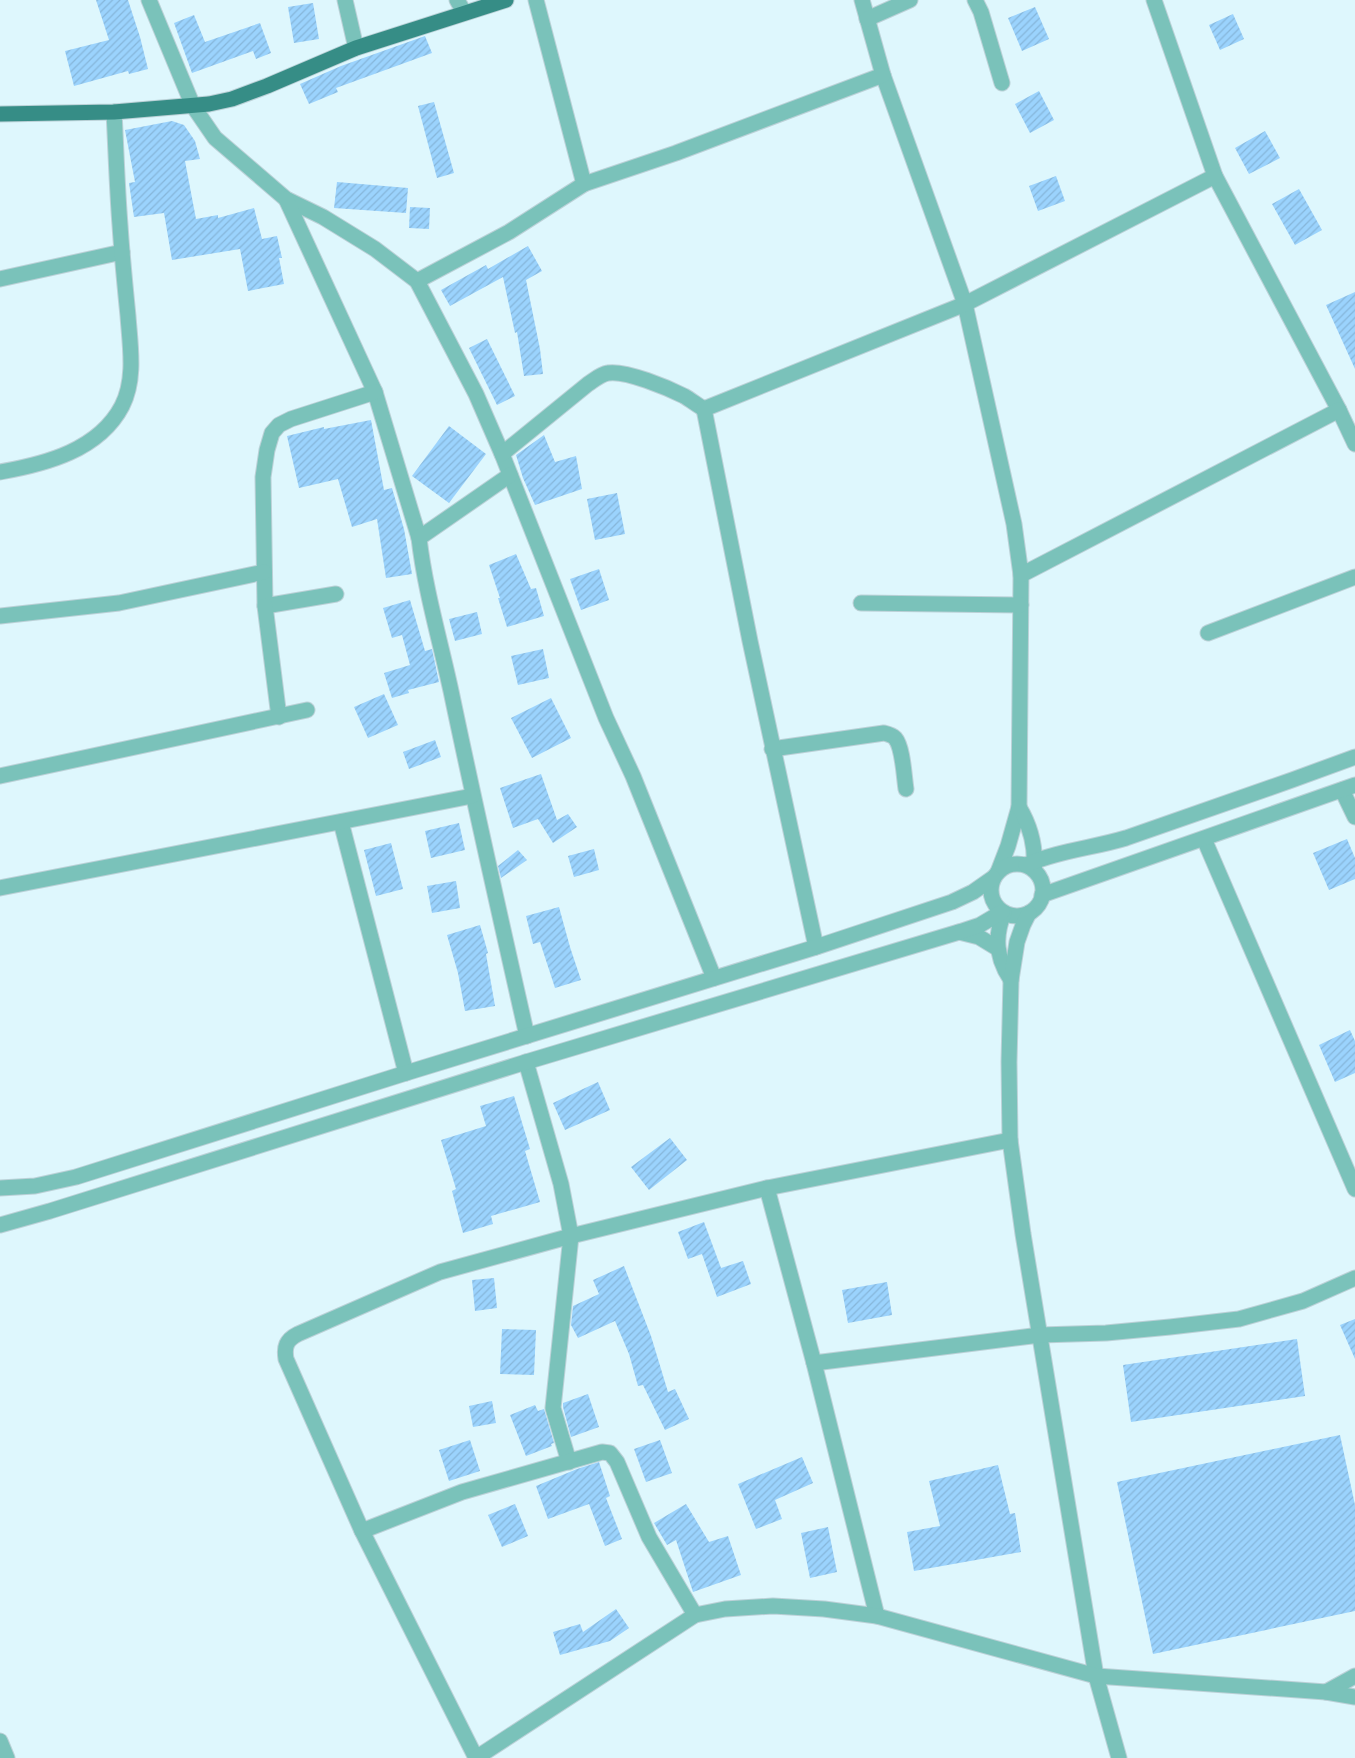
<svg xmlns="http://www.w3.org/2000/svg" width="1355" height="1758" font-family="Rubik,sans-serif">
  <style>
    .building { fill: url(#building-hatch) }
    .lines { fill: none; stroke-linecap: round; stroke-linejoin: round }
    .minor-casing { stroke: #bbd1d7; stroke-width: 17 }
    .major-casing { stroke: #bbd1d7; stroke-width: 17 }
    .minor { stroke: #7ac2ba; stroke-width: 15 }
    .major { stroke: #368d86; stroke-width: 15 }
  </style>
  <defs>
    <pattern id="building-hatch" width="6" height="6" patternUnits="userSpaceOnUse" patternTransform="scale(1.25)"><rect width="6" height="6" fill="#9bd3fd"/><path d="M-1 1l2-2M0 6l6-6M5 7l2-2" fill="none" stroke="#86b6da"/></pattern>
  </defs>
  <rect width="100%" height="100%" fill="#def7fd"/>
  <g class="building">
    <path d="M96 0H128L140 37 148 69 129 74 128 71 74 86 65 51 109 40Z"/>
    <path d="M313 3 319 39 294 43 288 7Z"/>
    <path d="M1035 7 1049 39 1022 51 1008 18Z"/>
    <path d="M1233 14 1244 39 1220 50 1209 25Z"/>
    <path d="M194 15 205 42 260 23 271 53 256 59 253 51 192 73 174 23Z"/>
    <path d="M425 36 432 53 336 88 338 92 309 104 300 84 341 66Z"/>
    <path d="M1039 91 1054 120 1030 133 1015 104Z"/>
    <path d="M434 102 454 173 437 178 418 106Z"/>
    <path d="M172 121 184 125 195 141 200 159 185 161 196 219 218 215V218L254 208 262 239 277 236 282 258H279L284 284 248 291 240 249 172 260 164 213 134 217 129 183 135 182 125 130Z"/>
    <path d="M1265 131 1280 158 1249 174 1235 148Z"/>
    <path d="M1056 176 1065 201 1038 211 1029 186Z"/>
    <path d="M337 182 408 188 406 213 334 208Z"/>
    <path d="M1299 189 1322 230 1295 245 1272 204Z"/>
    <path d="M410 207 430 208 429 229 409 228Z"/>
    <path d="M528 246 542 271 526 280 540 349 543 374 524 376 517 332 515 333 503 277 450 306 441 290 486 265 488 269Z"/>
    <path d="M1355 292V369L1326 305Z"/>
    <path d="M487 339 515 396 497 405 469 348Z"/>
    <path d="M371 420 384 490 392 488 404 529 412 574 386 578 377 519 352 527 338 479 299 488 287 436 324 427V429Z"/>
    <path d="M449 426 486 454 449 503 412 476Z"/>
    <path d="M544 435 555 462 576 456 582 489 535 505 523 478 516 455Z"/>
    <path d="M617 493 625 534 595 540 587 499Z"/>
    <path d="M516 554 531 589 536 588 544 616 507 627 498 598H500L489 565Z"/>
    <path d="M599 569 609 600 581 610 570 579Z"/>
    <path d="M410 600 425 651 432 649 439 682 408 690 409 693 392 698 384 673 410 665 402 635 392 638 383 608Z"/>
    <path d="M477 612 482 634 455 641 449 619Z"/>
    <path d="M543 649 549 678 518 685 511 656Z"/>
    <path d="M384 694 398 725 368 738 354 707Z"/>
    <path d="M551 698 571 738 532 758 511 718Z"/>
    <path d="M435 740 441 757 409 769 403 752Z"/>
    <path d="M541 774 557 820 568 814 577 827 553 843 538 819 513 828 500 788Z"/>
    <path d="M459 823 465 850 431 858 425 831Z"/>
    <path d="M1347 839 1355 858V879L1329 890 1313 853Z"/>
    <path d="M391 843 403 889 376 896 364 850Z"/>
    <path d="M594 849 599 870 574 877 568 856Z"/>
    <path d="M518 850 527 860 501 878 498 866Z"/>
    <path d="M456 881 460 908 432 913 427 886Z"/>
    <path d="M559 907 570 947 581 980 555 988 540 942 533 944 526 916Z"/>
    <path d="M480 925 488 953 486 954 495 1006 465 1011 458 973 447 935Z"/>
    <path d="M1350 1030 1355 1041V1073L1335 1082 1319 1045Z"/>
    <path d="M598 1082 610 1110 565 1130 553 1103Z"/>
    <path d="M514 1096 530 1149 525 1151 540 1202 491 1216 493 1224 463 1233 452 1191 456 1189 441 1140 486 1126 480 1106Z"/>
    <path d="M670 1138 687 1160 649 1190 631 1167Z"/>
    <path d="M704 1222 721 1268 743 1261 751 1284 717 1297 702 1254 688 1259 678 1232Z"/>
    <path d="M624 1266 651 1336 668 1392 675 1389 689 1419 665 1430 643 1385 638 1386 629 1354 615 1321 578 1338 571 1325 573 1306 599 1294 593 1280Z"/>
    <path d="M494 1278 497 1308 475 1311 472 1280Z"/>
    <path d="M887 1282 892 1315 848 1323 842 1290Z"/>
    <path d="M1355 1319V1359L1340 1325Z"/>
    <path d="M502 1329 536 1330 534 1375 500 1374Z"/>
    <path d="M1297 1339 1305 1396 1131 1422 1123 1365Z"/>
    <path d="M588 1394 599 1427 571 1437 563 1407V1403Z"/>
    <path d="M492 1401 496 1423 473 1427 469 1406Z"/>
    <path d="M535 1405 538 1411 544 1409 554 1443 551 1444 552 1446 526 1456 510 1415Z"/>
    <path d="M1340 1435 1355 1505V1611L1153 1654 1117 1482Z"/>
    <path d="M470 1440 480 1471 449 1481 439 1450Z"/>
    <path d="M660 1440 672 1473 646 1482 634 1449Z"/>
    <path d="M802 1457 813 1483 775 1500 782 1519 756 1529 738 1484Z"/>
    <path d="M599 1462 610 1496 606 1498 622 1539 605 1546 589 1504 548 1519 536 1486 577 1469Z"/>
    <path d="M998 1465 1010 1514 1015 1513 1021 1552 914 1571 907 1532 940 1526 929 1481Z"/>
    <path d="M515 1504 528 1536 502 1547 488 1515Z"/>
    <path d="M686 1504 709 1542 728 1536 741 1575 693 1592 676 1540 667 1545 654 1523Z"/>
    <path d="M828 1527 837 1572 810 1578 801 1533Z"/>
    <path d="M616 1609 629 1628 610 1641 560 1655 553 1632 580 1624 583 1632Z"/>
  </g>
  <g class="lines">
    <g class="minor-casing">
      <g id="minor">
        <path d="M149 0 193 106 215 138 286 199 323 217 375 249 417 281 476 394 502 454 606 718 633 776 714 978"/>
        <path d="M345 0 356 48"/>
        <path d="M457 0 464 12"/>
        <path d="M536 0 584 184"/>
        <path d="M862 0 883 75 965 304 1014 524 1021 575 1019 807 1008 846 998 872"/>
        <path d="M975 0 981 12 1002 83"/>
        <path d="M1154 0 1215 176 1339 410 1355 444"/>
        <path d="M867 19 910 0"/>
        <path d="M286 199 375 392 419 538"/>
        <path d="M0 279 122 252"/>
        <path d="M417 281 509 232 584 184 676 153 883 75"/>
        <path d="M502 454 588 384C594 380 601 374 608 373 626 370 668 388 684 396 691 400 697 405 704 409"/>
        <path d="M0 472C46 464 99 450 122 406 136 379 130 345 128 316 125 286 122 256 120 225 117 187 116 149 114 112"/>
        <path d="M510 475 419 538C425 590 440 640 451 691 475 806 501 921 527 1036"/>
        <path d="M1021 575 1339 410"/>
        <path d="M336 594 265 606 263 477 267 450 272 433 279 425 291 419 375 392"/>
        <path d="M861 603 1021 605"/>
        <path d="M265 606 279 717"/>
        <path d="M0 616 119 603 264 572"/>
        <path d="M1208 633 1355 577"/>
        <path d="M772 749 884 733C888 734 892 735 895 738 903 747 904 777 906 789"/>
        <path d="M0 776 307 710"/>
        <path d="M1342 790 1355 817"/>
        <path d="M1019 807C1031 827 1036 847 1034 870"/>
        <path d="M341 822 406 1073"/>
        <path d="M1204 839 1355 1189"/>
        <circle cx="1017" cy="890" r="26"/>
        <path d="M1026 865C1057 851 1093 848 1126 838L1292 780 1355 757"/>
        <path d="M0 888 472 796"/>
        <path d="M1042 895 1355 785"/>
        <path d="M1004 913C994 937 996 958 1011 980"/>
        <path d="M1029 913 1023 925 1017 942 1011 980 1009 1062 1010 1140 1023 1234 1096 1676 1119 1758"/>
        <path d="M959 932 979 937 997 948"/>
        <path d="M816 947 750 641 704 409 965 304 1215 176"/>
        <path d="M526 1062 561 1184 571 1236 553 1408 569 1462"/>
        <path d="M0 1188 35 1186 76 1177 406 1073 816 947 952 902 973 892 993 878"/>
        <path d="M767 1188 814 1363 877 1616"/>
        <path d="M0 1225 50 1211 526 1062 959 932 980 925 1002 912"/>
        <path d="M814 1363 1040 1335 1106 1333 1170 1327 1239 1319 1303 1301 1355 1278"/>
        <path d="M362 1531 462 1492 602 1452 610 1453 617 1462 649 1537 695 1615"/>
        <path d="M1326 1692 1355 1676"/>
        <path d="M0 1741 7 1758"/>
        <path d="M476 1758 362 1531 286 1359C284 1347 286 1340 298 1334L440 1272 571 1236 767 1188 1010 1140"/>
        <path d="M476 1758 695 1615 725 1609 773 1606 824 1609 877 1616 1096 1676 1326 1692 1355 1697"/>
      </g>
    </g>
    <g class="major-casing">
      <path id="major" d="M0 114 114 112 209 104 232 99 267 86 356 48 506 0"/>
    </g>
    <use href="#minor" class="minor"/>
    <use href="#major" class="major"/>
  </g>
</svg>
